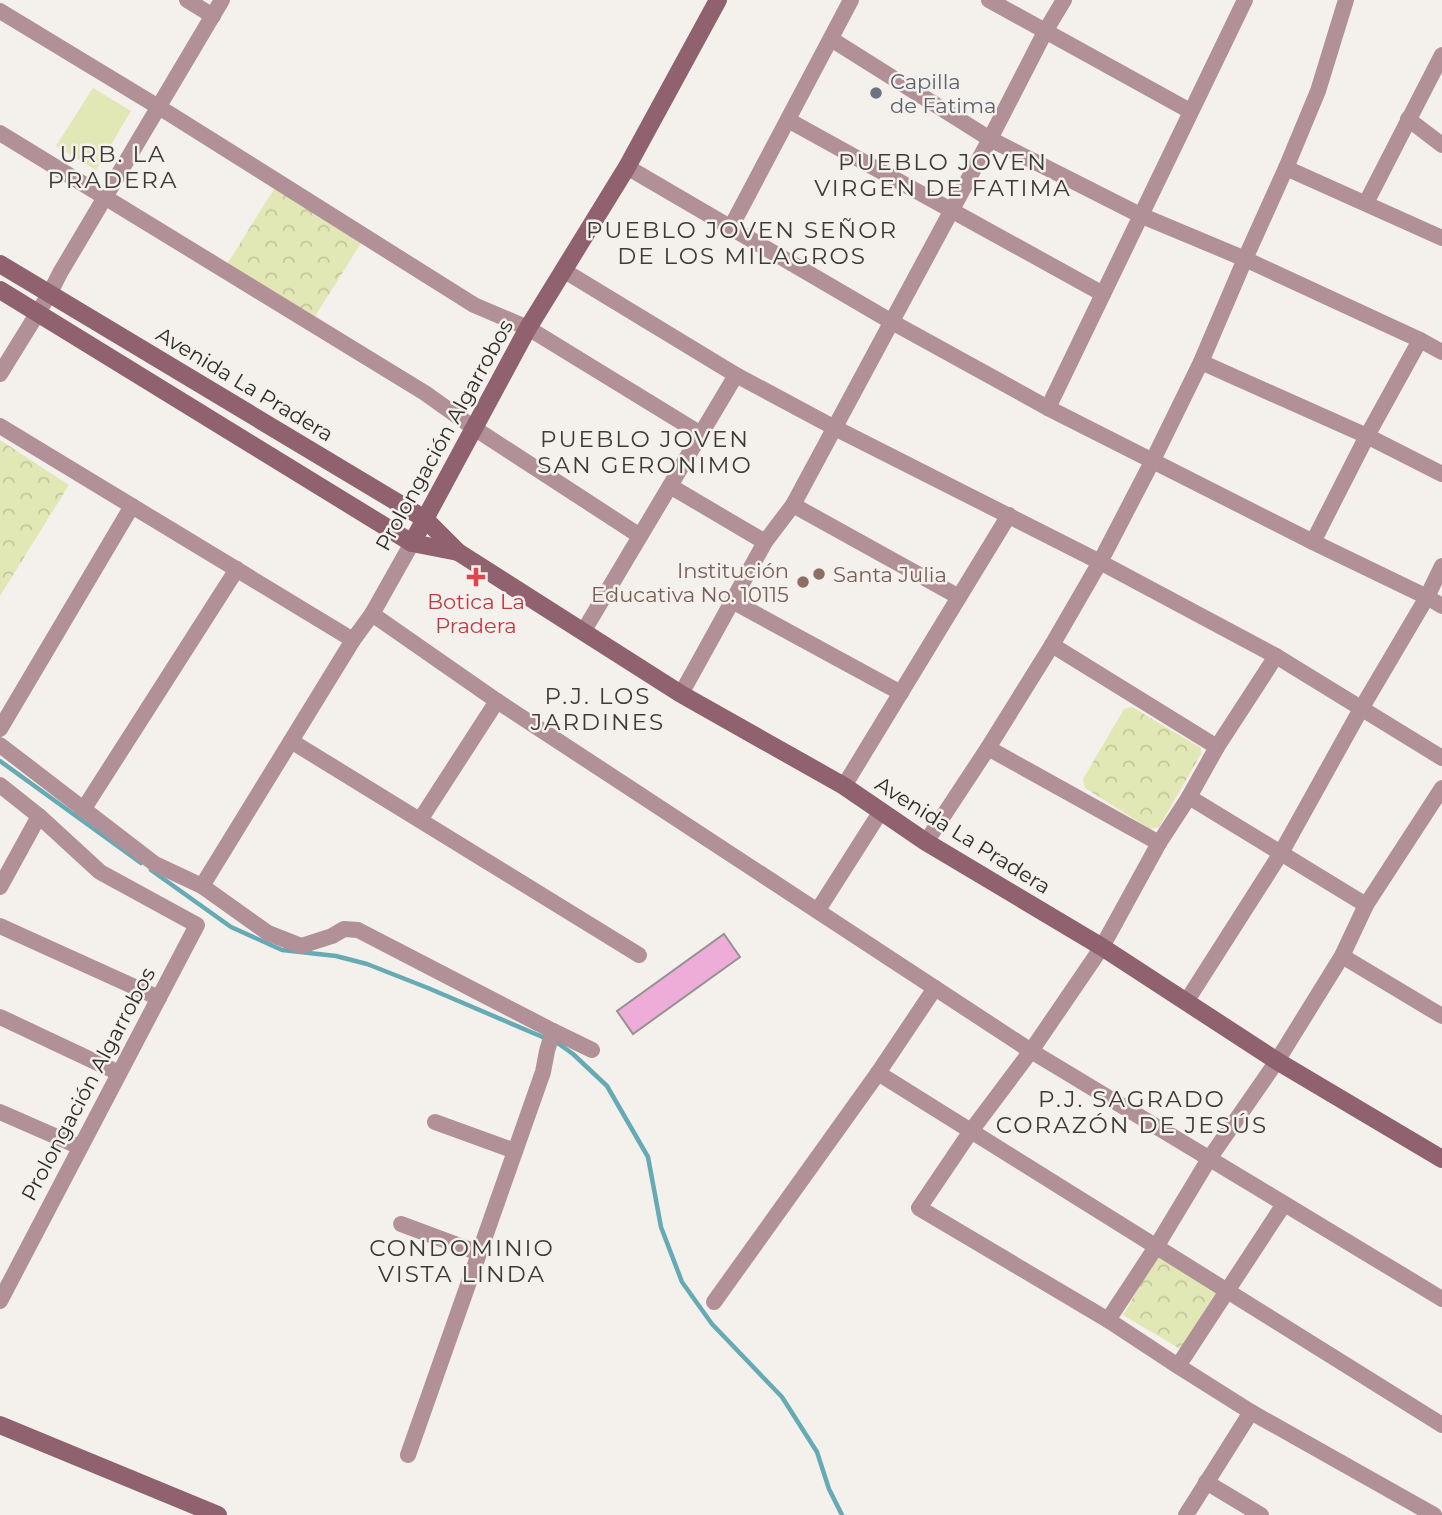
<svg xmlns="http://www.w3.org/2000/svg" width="1442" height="1515" font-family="Montserrat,sans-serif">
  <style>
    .grass { fill: #e2e8b5 }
    .park { fill: url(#park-crowns) }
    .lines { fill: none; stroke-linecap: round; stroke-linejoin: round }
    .stream { stroke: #66aab4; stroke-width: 4.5 }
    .building { fill: #eeadd9; stroke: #969294; stroke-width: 2 }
    .street { stroke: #b29098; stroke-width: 16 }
    .secondary { stroke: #90616e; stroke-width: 18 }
    .worship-dot { fill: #6b7280; stroke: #f4f1ed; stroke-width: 2.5 }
    .education-dot { fill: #8d6e63; stroke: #f4f1ed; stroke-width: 2.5 }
    .health-dot { fill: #e0444e; stroke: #f4f1ed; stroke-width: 2.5 }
    .labels { text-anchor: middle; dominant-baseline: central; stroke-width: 5; stroke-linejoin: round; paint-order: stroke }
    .worship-label { font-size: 21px; fill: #5b616d; stroke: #f4f1ed; text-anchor: start }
    .street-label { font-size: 21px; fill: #2f2d2c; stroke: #f4f1ed }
    .education-label { font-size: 21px; fill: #785e54; stroke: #f4f1ed; text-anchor: end }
    .health-label { font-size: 21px; fill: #be3a42; stroke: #f4f1ed }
    .neighbourhood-label { font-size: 23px; letter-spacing: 2px; fill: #3d3a37; stroke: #f4f1ed }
  </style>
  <defs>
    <pattern id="park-crowns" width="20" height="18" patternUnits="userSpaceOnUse" patternTransform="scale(1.75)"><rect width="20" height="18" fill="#e2e8b5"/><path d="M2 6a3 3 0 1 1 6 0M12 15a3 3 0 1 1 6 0" fill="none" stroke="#c2c79c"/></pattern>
  </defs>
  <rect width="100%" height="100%" fill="#f4f1ed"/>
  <path class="grass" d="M93 88 131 111 96 170 56 146Z"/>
  <g class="park">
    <path d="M276 186 363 240 314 318 227 264Z"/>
    <path d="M0 440 69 485 0 596Z"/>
    <path d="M1132 707 1201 748V754L1159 827 1150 829 1085 788 1083 779 1124 709Z"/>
    <path d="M1159 1253 1218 1290 1180 1349 1123 1315Z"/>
  </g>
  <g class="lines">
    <g class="stream">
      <path d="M0 761 141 863"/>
      <path d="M151 870 231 927 282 950 336 956 367 964 428 988 559 1044 573 1054 607 1086 648 1157 661 1227 682 1282 712 1324 782 1397 817 1452 829 1489 842 1515"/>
    </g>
  </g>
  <path class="building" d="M724 934 740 957 633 1034 617 1011Z"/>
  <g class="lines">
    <g class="street">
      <path d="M187 0 213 16"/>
      <path d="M989 0 1190 111"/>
      <path d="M0 11 170 114 474 305 528 328 701 434"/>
      <path d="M831 39 990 139 1140 215 1245 259 1420 340 1442 352"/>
      <path d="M1408 119 1442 145"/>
      <path d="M788 120 1103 294"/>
      <path d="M0 133 425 393 474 428 640 536"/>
      <path d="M627 167 892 322 1048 408 1313 542 1427 597 1442 606"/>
      <path d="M1286 168 1442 238"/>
      <path d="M1366 203 1442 55"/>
      <path d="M731 227 851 0"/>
      <path d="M563 270 736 375 835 428 1100 562 1276 656 1442 758"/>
      <path d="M1201 362 1367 436 1442 474"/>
      <path d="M0 374 50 293 60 273 222 0"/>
      <path d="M1048 408 1245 0"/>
      <path d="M0 426 353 640"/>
      <path d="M670 486 765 542"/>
      <path d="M793 505 959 597"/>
      <path d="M1313 542 1367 436 1420 340"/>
      <path d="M732 601 901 693"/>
      <path d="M372 614 497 701 1031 1051 1442 1299"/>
      <path d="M583 632 736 375"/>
      <path d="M1052 645 1217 747"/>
      <path d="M1276 656 1217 747 1189 797 1159 843 1102 947 1031 1051 971 1131 919 1208 1108 1320 1178 1366 1251 1412 1434 1515"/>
      <path d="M681 694 765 542 793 505 990 139 1046 30 1064 0"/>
      <path d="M0 729 132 506"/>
      <path d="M291 741 639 955"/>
      <path d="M0 745 155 864 202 886 268 933 301 946 332 936 344 929 358 930 553 1031 592 1050"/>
      <path d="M988 748 1159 843"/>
      <path d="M0 785 39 816 100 872 197 925 0 1301"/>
      <path d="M844 786 1009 515"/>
      <path d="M1189 797 1366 905"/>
      <path d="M83 810 237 569"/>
      <path d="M420 820 497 701"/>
      <path d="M926 842 988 748 1052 645 1100 562 1153 460 1201 362 1245 259 1286 168 1318 91 1346 0"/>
      <path d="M202 886 353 640 372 614 412 543"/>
      <path d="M0 887 39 816"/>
      <path d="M818 910 881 811"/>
      <path d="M0 926 159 998"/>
      <path d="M1342 956 1442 1016"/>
      <path d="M1186 1002 1281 853 1361 709 1427 597 1442 566"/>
      <path d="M0 1017 119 1073"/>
      <path d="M878 1073 1442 1425"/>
      <path d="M0 1112 80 1147"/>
      <path d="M435 1122 515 1151"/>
      <path d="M401 1224 479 1253"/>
      <path d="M714 1302 878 1073 935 988"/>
      <path d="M1108 1320 1156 1247 1209 1159 1277 1061 1342 956 1366 905 1442 788"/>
      <path d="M1178 1366 1284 1204"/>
      <path d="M408 1455 543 1072 547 1051 553 1031"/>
      <path d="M1206 1482 1261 1515"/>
      <path d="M1186 1515 1251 1412"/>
    </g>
    <g class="secondary">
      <path d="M0 264 425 519 458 552 681 694 844 786 926 842 1102 947 1277 1061 1442 1159"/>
      <path d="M0 290 412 543 458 552"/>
      <path d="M412 543 528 328 627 167 718 0"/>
      <path d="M0 1425 218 1515"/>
    </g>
  </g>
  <circle class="worship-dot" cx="876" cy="93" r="7"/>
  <g class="education-dot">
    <circle cx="819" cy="574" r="7"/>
    <circle cx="803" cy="582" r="7"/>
  </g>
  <path class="health-dot" d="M472.5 566.5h7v7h7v7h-7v7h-7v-7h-7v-7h7z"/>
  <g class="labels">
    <g class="worship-label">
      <text x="890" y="81">Capilla<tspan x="890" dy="24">de Fatima</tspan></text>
    </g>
    <g class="street-label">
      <text transform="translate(245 384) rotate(31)">Avenida La Pradera</text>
      <text transform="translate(444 435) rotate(-61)">Prolongación Algarrobos</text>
      <text transform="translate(963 835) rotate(32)">Avenida La Pradera</text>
      <text transform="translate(88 1084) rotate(-62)">Prolongación Algarrobos</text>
    </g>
    <g class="education-label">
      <text x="789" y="570">Institución<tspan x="789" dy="24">Educativa No. 10115</tspan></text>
      <text x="833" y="574" text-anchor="start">Santa Julia</text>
    </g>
    <g class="health-label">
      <text x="476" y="601">Botica La<tspan x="476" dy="24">Pradera</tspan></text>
    </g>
    <g class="neighbourhood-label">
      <text x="113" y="154">URB. LA<tspan x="113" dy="26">PRADERA</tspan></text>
      <text x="943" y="162">PUEBLO JOVEN<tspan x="943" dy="26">VIRGEN DE FATIMA</tspan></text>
      <text x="742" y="230">PUEBLO JOVEN SEÑOR<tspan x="742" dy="26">DE LOS MILAGROS</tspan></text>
      <text x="645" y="439">PUEBLO JOVEN<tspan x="645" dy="26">SAN GERONIMO</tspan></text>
      <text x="598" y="696">P.J. LOS<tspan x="598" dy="26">JARDINES</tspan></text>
      <text x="1132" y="1099">P.J. SAGRADO<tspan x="1132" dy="26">CORAZÓN DE JESÚS</tspan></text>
      <text x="462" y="1248">CONDOMINIO<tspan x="462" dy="26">VISTA LINDA</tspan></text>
    </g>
  </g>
</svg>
